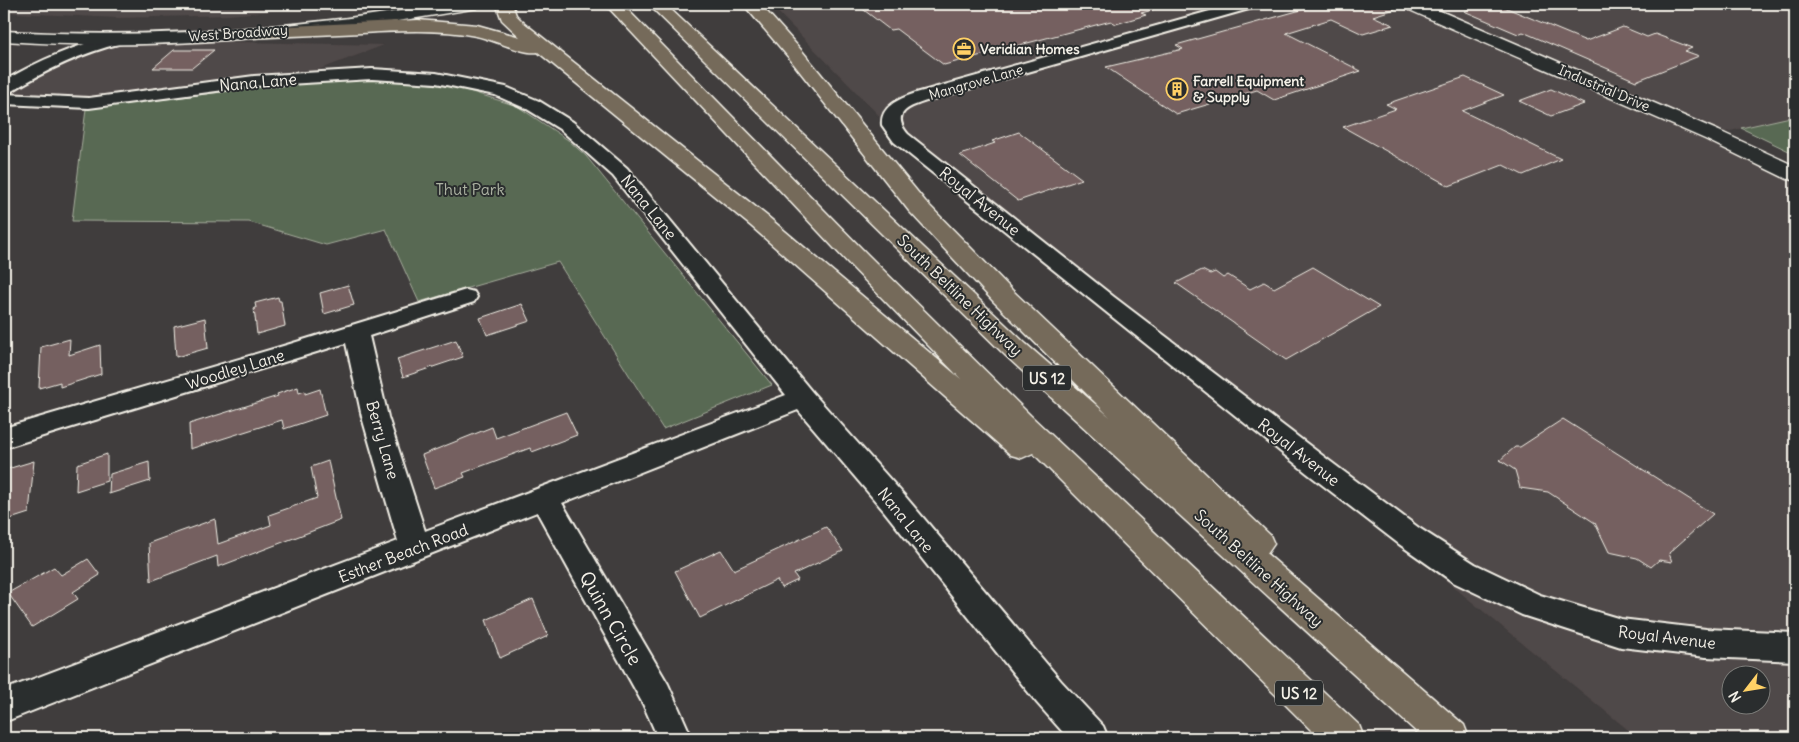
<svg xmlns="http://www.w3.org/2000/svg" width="1799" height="742" font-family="Delius,sans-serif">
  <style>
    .built { fill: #504848; fill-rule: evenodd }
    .green { fill: #586952; stroke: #a6ad9d }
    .building { fill: #746160; stroke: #f4f1e8 }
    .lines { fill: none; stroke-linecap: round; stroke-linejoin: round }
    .street-casing { stroke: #f4f1e8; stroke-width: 4 }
    .secondary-casing { stroke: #f4f1e8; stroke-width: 3 }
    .highway-casing { stroke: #f4f1e8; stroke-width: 3 }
    .street { fill: #2a2d2e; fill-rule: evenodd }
    .secondary { fill: #2a2d2e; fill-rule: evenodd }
    .highway { fill: #746a5a; fill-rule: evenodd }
    .labels { text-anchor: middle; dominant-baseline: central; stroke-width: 4; stroke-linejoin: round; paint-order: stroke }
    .far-street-label { font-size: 14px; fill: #f4f1e8; stroke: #2a2d2e }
    .far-poi-label { font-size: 14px; font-weight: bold; fill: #f4f1e8; stroke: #2a2d2e; text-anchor: start }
    .shield { fill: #2a2d2e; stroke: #b7b6b0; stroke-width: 1 }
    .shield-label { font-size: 15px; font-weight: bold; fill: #f4f1e8 }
    .street-label { font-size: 16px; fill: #f4f1e8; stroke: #2a2d2e }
    .park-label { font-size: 16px; fill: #aeb4a4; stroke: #2a2d2e }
    .near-street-label { font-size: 19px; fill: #f4f1e8; stroke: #2a2d2e }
  </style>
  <rect width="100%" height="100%" fill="#403d3d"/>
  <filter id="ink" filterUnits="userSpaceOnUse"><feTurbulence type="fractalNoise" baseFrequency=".02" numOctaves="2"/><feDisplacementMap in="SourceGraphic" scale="10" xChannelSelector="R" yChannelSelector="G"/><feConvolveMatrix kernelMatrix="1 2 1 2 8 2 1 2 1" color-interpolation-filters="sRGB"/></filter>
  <g filter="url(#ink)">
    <g class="built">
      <path d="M4 4H348L229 15 119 18 16 13 4 11Z"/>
      <path d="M770 4H1795V116L1713 135 1795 174V738H1638L1106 302 901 138ZM1732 674H1762V704H1732Z"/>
      <path d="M206 36 234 42 384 45 297 78 58 103 4 99V88L85 40Z"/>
    </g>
    <g class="green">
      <path d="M396 79 459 88 517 106 568 140 586 156 772 385 663 429 558 262 419 302 386 229 326 245 249 222 72 221 86 109 318 80Z"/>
      <path d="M1795 116V154L1741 128Z"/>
    </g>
    <g class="building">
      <path d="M856 4H1152L1153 10 1141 13 1146 15 1116 24 1111 21 944 65 896 29 890 30Z"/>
      <path d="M1300 4H1395V9L1373 16 1393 25 1363 34 1331 19 1286 33 1361 71 1274 100 1257 90 1176 114 1106 67 1183 49 1176 45 1308 8Z"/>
      <path d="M1487 4H1497L1586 41 1623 27 1647 37 1655 34 1692 48 1685 51 1699 56 1636 81 1523 32 1518 34 1464 11Z"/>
      <path d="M174 50H214L192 68H153Z"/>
      <path d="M1465 77 1504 95 1462 111 1561 159 1523 175 1503 165 1449 186 1343 127 1396 109 1386 104Z"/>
      <path d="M1551 89 1584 104 1551 116 1519 101Z"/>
      <path d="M1019 132 1082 179 1018 201 960 155 995 143 992 141Z"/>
      <path d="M1313 267 1379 307 1286 360 1176 283 1202 270 1210 274 1215 272 1223 278 1228 275 1250 289 1264 282 1274 288Z"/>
      <path d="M348 285 354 305 324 314 320 293Z"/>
      <path d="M278 297 279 301H281L285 326 257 334 254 308H256L255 303Z"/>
      <path d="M522 304 530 321 487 335 480 318Z"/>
      <path d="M205 318 208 348 176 357 174 326Z"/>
      <path d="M70 339 69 355 100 345 101 374 60 387V382L39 388 41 347Z"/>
      <path d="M456 340 463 357 403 377 397 359Z"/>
      <path d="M298 387 299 393 305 391V394L320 389 326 415 284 429 282 420 190 449 189 424 278 396 277 394Z"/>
      <path d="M566 412 577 435 532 452 530 448 463 473 465 477 434 488 422 455 492 427 496 438Z"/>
      <path d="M1563 419 1713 514 1669 553 1672 562 1659 560 1651 567 1637 558 1609 552 1595 523 1548 492 1520 488 1515 470 1500 460 1515 447H1520Z"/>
      <path d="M107 454V481L76 491 77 464Z"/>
      <path d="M34 461 29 513 4 521V470Z"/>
      <path d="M328 461 341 520 218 567 217 556 151 581 149 543 215 519 218 544 271 525 269 515 317 498 311 467Z"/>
      <path d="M149 462 150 481 109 494 110 474Z"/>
      <path d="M826 527 843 551 794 574 798 580 781 588 777 580 700 618 675 571 721 550 734 570Z"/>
      <path d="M88 559 100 575 73 592 78 599 32 627 8 593 54 567 61 575Z"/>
      <path d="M533 599 548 636 500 658 486 620Z"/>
    </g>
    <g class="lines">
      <g class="street-casing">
        <g id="street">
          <path d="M1235 4H1259L1256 7 933 99C914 105 888 111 908 134L1114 297 1327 459 1419 528 1475 564 1540 595 1621 619 1706 629 1795 633V661L1706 657 1621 647 1522 615 1453 582 1399 544 1307 473 894 142 882 125C880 106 901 98 916 93Z"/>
          <path d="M116 35 122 37 124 40 122 43C81 53 46 70 10 92L4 93V81C40 60 75 45 116 35Z"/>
          <path d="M372 69 436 73 506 87 539 101 573 122 627 168 812 392 904 495 1061 681 1103 726 1108 738H1068L1037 703 884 511 798 410 562 503 668 684 692 738H658L643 704 537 512 4 722V690L398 541 362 417 346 343 4 448V428L290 344 466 290 474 292 477 297 474 302 369 336 388 417 425 531 786 395 613 176 561 130 527 109 495 95 436 83 372 79 254 86 89 108 4 104V94L89 98 254 76Z"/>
        </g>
      </g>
      <g class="secondary-casing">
        <g id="secondary">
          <path d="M444 4H479L477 8 471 9C316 36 161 52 4 41V31C154 39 296 29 444 4Z"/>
          <path d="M1403 4H1424L1719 131 1795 166V180L1787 179 1705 139 1405 8Z"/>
        </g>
      </g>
      <g class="highway-casing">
        <g id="highway">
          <path d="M496 4H512L516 15 523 22 767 216 961 379 850 265 605 4H622L868 255 1030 415 1359 725 1364 738H1319L1033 453 1022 458 1011 455 751 226 538 52C525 55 492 39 476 36 438 29 400 31 362 33 323 35 285 36 247 38L241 37 238 33 241 29 247 28 418 20 477 25 520 37 502 20Z"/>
          <path d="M648 4H665L1026 344 1110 417 994 302 909 211 790 59 743 4H760L802 51 925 201 1012 290 1270 535 1274 544 1267 554 1464 725 1469 738H1423L1006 356Z"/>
        </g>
      </g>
      <use href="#street" class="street"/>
      <use href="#secondary" class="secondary"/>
      <use href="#highway" class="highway"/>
    </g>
  </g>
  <defs>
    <g id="office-ring" transform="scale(1.125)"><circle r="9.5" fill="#2a2d2e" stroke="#ffd166" stroke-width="1.5"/><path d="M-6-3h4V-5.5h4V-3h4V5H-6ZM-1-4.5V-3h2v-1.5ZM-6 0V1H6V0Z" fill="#ffd166"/></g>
    <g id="building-ring" transform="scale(1.125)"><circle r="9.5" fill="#2a2d2e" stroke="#ffd166" stroke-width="1.5"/><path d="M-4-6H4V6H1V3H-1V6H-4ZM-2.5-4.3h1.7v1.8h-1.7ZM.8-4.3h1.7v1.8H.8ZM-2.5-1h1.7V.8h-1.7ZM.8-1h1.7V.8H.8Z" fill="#ffd166"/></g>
  </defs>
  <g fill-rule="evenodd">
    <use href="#office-ring" x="964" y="49"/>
    <use href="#building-ring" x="1177" y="89"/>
  </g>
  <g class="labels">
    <g class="far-street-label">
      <text transform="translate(238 33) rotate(-4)">West Broadway</text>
      <text transform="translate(976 82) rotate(-16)">Mangrove Lane</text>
      <text transform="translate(1604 88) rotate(23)">Industrial Drive</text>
    </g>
    <g class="far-poi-label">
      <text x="980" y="49">Veridian Homes</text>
      <text x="1193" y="81">Farrell Equipment<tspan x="1193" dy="16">&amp; Supply</tspan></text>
    </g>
    <g class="shield">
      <rect x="1023" y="365.5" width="48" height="25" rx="4"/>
      <rect x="1275" y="680.5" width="48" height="25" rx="4"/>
    </g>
    <g class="shield-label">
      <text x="1047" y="378">US 12</text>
      <text x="1299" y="693">US 12</text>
    </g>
    <g class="street-label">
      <text transform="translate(258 82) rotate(-5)">Nana Lane</text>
      <text transform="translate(980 201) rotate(39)">Royal Avenue</text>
      <text transform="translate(649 207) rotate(51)">Nana Lane</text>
      <text transform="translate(960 295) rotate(44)">South Beltline Highway</text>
      <text transform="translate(235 369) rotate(-17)">Woodley Lane</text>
      <text transform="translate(383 440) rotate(74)">Berry Lane</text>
      <text transform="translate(1299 452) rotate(38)">Royal Avenue</text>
      <text transform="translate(906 520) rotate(51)">Nana Lane</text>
      <text transform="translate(403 553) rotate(-21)">Esther Beach Road</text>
      <text transform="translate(1259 568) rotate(42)">South Beltline Highway</text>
      <text transform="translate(1667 637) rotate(7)">Royal Avenue</text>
    </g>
    <g class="park-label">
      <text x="470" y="189">Thut Park</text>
    </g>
    <g class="near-street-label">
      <text transform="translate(611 618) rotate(60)">Quinn Circle</text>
    </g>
  </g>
  <rect width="1799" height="742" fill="none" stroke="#2a2d2e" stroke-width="20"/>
  <rect x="10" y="10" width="1779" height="722" fill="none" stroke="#f4f1e8" stroke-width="2" filter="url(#ink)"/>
  <g transform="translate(1746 690) rotate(239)"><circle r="24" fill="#2a2d2e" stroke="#7b7b78"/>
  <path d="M0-4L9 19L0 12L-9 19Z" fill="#ffd166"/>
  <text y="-8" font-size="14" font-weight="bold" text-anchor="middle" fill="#f4f1e8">N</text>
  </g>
</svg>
